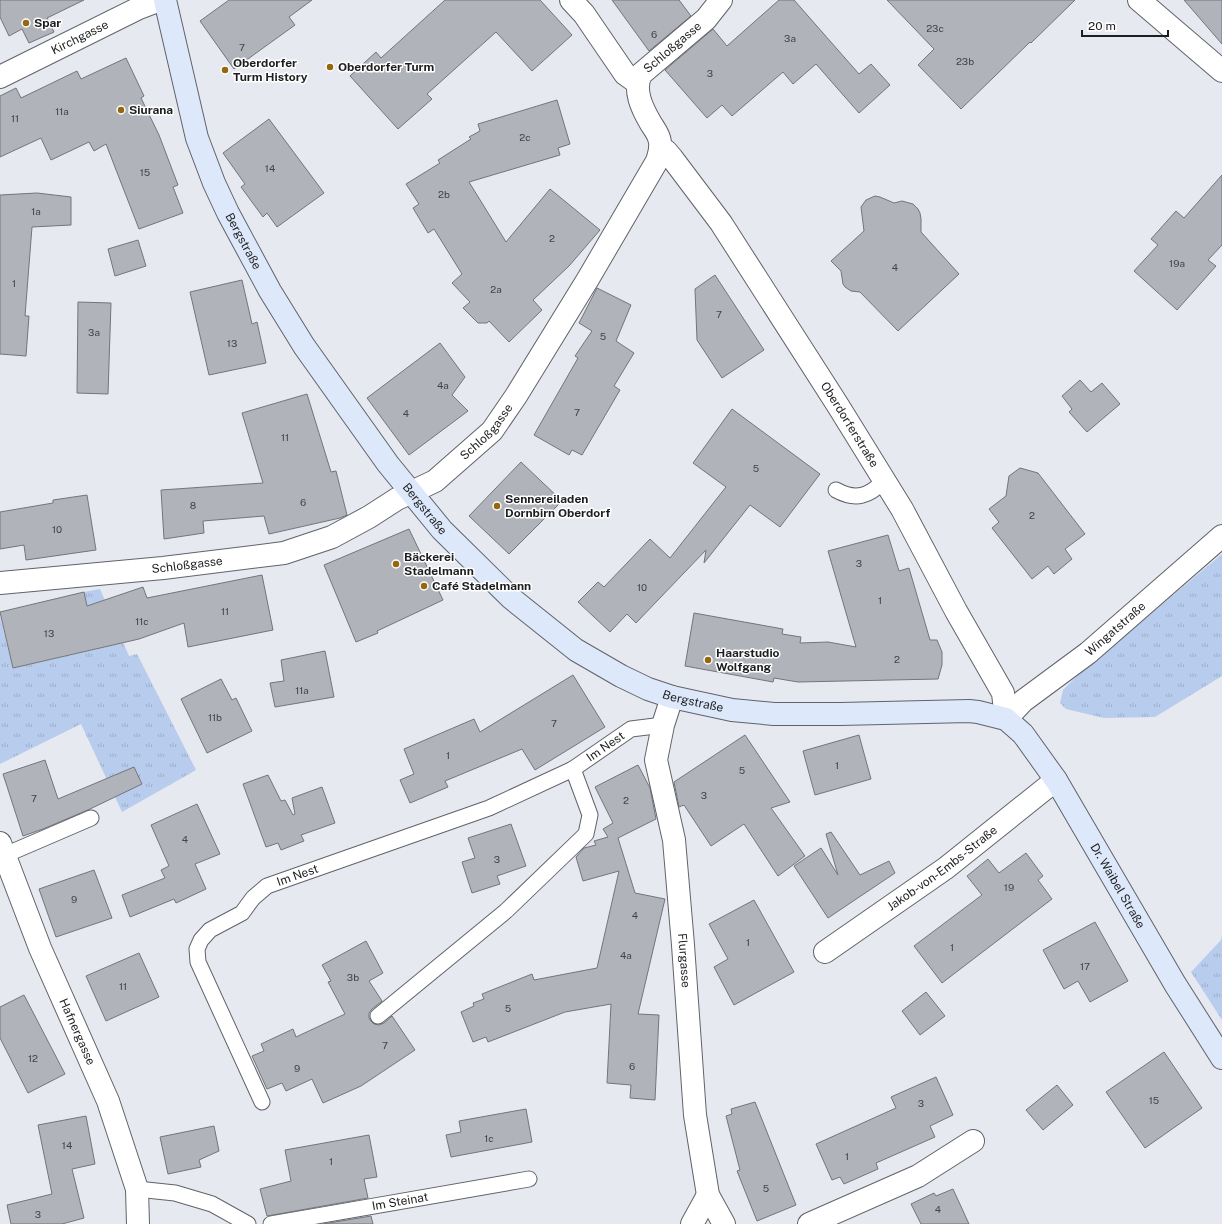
<svg xmlns="http://www.w3.org/2000/svg" width="1222" height="1224" font-family="'Public Sans',sans-serif">
  <style>
    .grass { fill: url(#grass-tufts) }
    .building { fill: #b0b4ba; stroke: #72767b }
    .lines { fill: none; stroke-linecap: round; stroke-linejoin: round }
    .service-casing { stroke: #606369; stroke-width: 17 }
    .minor-casing { stroke: #606369; stroke-width: 24 }
    .secondary-casing { stroke: #606369; stroke-width: 24 }
    .service { stroke: #fff; stroke-width: 15 }
    .minor { stroke: #fff; stroke-width: 22 }
    .secondary { stroke: #dde8fb; stroke-width: 22 }
    .poi-dot { fill: #926911; stroke: #fff; stroke-width: 1.5 }
    .labels { text-anchor: middle; dominant-baseline: central; stroke-width: 3; stroke-linejoin: round; paint-order: stroke }
    .number-label { font-size: 10px; fill: #424446 }
    .poi-label { font-size: 12px; font-weight: bold; fill: #1d1e20; stroke: #fff; text-anchor: start }
    .street-label { font-size: 12px; fill: #1d1e20; stroke: #fff }
  </style>
  <defs>
    <pattern id="grass-tufts" width="24" height="20" patternUnits="userSpaceOnUse"><rect width="24" height="20" fill="#b8cced"/><path d="M3 7l-1-3M5 7V3M7 7l1-3M15 17l-1-3M17 17v-4M19 17l1-3" fill="none" stroke="#9eafcb"/></pattern>
  </defs>
  <rect width="100%" height="100%" fill="#e6e9f0"/>
  <g class="grass">
    <path d="M1222 554V676L1155 717 1104 718 1066 709 1060 703 1063 690 1078 675Z"/>
    <path d="M100 589 129 656 137 654 196 770 122 812 81 724 0 764V616L13 668 97 649 84 592Z"/>
    <path d="M1222 935V1020L1191 972 1221 940Z"/>
  </g>
  <g class="building">
    <path d="M0 0H84L47 18 54 32 29 43 22 29 9 36 0 17Z"/>
    <path d="M229 0H312L289 17 295 25 234 69 200 21Z"/>
    <path d="M445 0H540L572 35 532 71 496 32 427 94 432 99 398 129 350 76 376 52 381 58Z"/>
    <path d="M612 0H679L691 16 649 51Z"/>
    <path d="M779 0H794L859 74 871 64 890 85 859 113 816 64 793 84 783 72 732 116 722 105 707 118 665 70 713 29 727 46Z"/>
    <path d="M887 0H1075L1031 43 1030 42 961 109 918 65 934 49Z"/>
    <path d="M1184 0H1222V44Z"/>
    <path d="M126 58 144 96 141 98 159 135 178 185 173 187 183 213 139 229 106 144 94 151 89 142 51 160 41 138 0 157V96L16 88 21 98 77 71 81 79Z"/>
    <path d="M557 100 570 144 558 148 560 155 469 182 506 242 550 189 600 230 569 266 533 300 542 310 509 342 489 321 487 323H478L463 308 470 302 452 283 462 274 434 229 428 233 413 208 419 204 406 184 440 163 438 160 471 139 469 137 480 131 478 124Z"/>
    <path d="M269 119 324 193 277 227 267 213 263 217 241 187 245 184 223 153Z"/>
    <path d="M1222 175V245L1208 260 1216 266 1177 310 1134 271 1158 245 1151 239 1176 211 1184 218Z"/>
    <path d="M37 193 71 197V225L32 227 25 316H29L26 356 0 354V195Z"/>
    <path d="M875 196 880 197 894 203 902 201 913 204 918 209 920 213 921 219V232L959 274 898 331 860 292 851 291 845 287 843 284 841 271 831 261 864 231 861 207 866 200Z"/>
    <path d="M138 240 146 266 115 276 108 249Z"/>
    <path d="M715 275 764 350 722 378 697 340 695 289Z"/>
    <path d="M242 280 252 324 257 322 266 363 209 375 190 292Z"/>
    <path d="M597 288 631 305 616 341 634 353 614 386 620 390 582 455 572 450 569 455 534 435 578 358 575 356 592 331 579 323Z"/>
    <path d="M78 302 111 303 108 394 77 393Z"/>
    <path d="M440 343 465 377 452 395 468 411 409 455 367 398Z"/>
    <path d="M1080 380 1091 392 1102 383 1120 404 1087 432 1069 412 1072 409 1062 396Z"/>
    <path d="M307 394 331 472 336 471 347 515 340 518 269 534 264 516 203 521 204 533 164 539 161 490 263 483 242 413Z"/>
    <path d="M732 409 820 474 780 527 750 505 704 563 706 550 636 623 627 614 610 632 578 602 598 582 604 587 650 539 670 558 726 487 693 463Z"/>
    <path d="M521 462 562 501 509 554 469 516Z"/>
    <path d="M1020 468 1038 473 1085 534 1065 549 1072 559 1054 574 1048 566 1032 579 992 528 999 522 989 509 1006 496 1009 476Z"/>
    <path d="M87 495 96 550 26 560 24 545 0 549V512L53 503V500Z"/>
    <path d="M409 529 443 600 377 631 378 633 356 642 324 565Z"/>
    <path d="M888 535 899 571 909 568 930 640H937L942 652V665L938 679 798 682 774 678 773 682 685 666 694 613 783 629 782 634 801 637 800 643 828 642 856 647 828 551Z"/>
    <path d="M262 575 273 630 188 647 184 623 139 639 13 668 0 612 84 592 87 606 143 587 147 598Z"/>
    <path d="M325 651 334 697 275 707 270 683 284 681 281 660Z"/>
    <path d="M573 675 605 727 535 770 522 749 445 781 448 787 410 803 400 780 414 774 404 749 474 719 480 732Z"/>
    <path d="M221 679 232 700 236 698 252 731 207 753 181 699Z"/>
    <path d="M745 735 790 802 771 808 805 856 778 876 744 824 711 846 684 805 679 807 674 782Z"/>
    <path d="M859 735 871 779 815 795 803 751Z"/>
    <path d="M45 760 58 799 134 767 142 784 90 809 43 829 23 836 3 774Z"/>
    <path d="M638 765 650 788 656 819 618 838 635 893 665 899 638 1014 659 1015 655 1100 630 1098 631 1085 607 1083 611 1004 565 1012 488 1042 486 1037 473 1042 461 1012 474 1006 473 1003 484 999 482 994 532 974 534 980 597 968 619 871 583 881 576 857 584 848 596 845 594 841 608 837 603 829 613 823 595 787Z"/>
    <path d="M268 775 281 801 285 800 293 815 295 814 292 798 322 787 335 823 301 835 304 841 281 850 278 843 266 847 243 784Z"/>
    <path d="M197 804 220 854 195 864 206 889 176 903 174 899 130 917 122 895 165 878 161 870 169 866 151 825Z"/>
    <path d="M511 824 526 866 497 876 500 884 472 893 462 862 475 858 468 838Z"/>
    <path d="M831 832 860 875 889 861 895 873 828 918 794 866 821 848 838 875 826 834Z"/>
    <path d="M1026 853 1043 876 1038 880 1052 899 942 983 914 946 982 895 967 876 988 859 999 873Z"/>
    <path d="M94 870 112 918 56 937 39 889Z"/>
    <path d="M754 900 794 972 734 1005 714 967 728 959 709 924Z"/>
    <path d="M1095 922 1128 981 1090 1002 1078 981 1064 989 1043 950Z"/>
    <path d="M366 941 383 973 369 981 382 1001 372 1009 369 1013V1018L371 1021 374 1024 379 1025 384 1023 392 1016 415 1050 361 1086 323 1103 312 1079 286 1091 282 1083 267 1089 252 1056 264 1051 261 1044 293 1029 296 1037 345 1014 328 982 331 981 322 965Z"/>
    <path d="M139 953 159 997 106 1021 86 976Z"/>
    <path d="M926 992 945 1016 920 1035 902 1011Z"/>
    <path d="M24 995 65 1074 28 1093 0 1038V1007Z"/>
    <path d="M1164 1052 1202 1108 1145 1148 1106 1092Z"/>
    <path d="M936 1077 953 1115 930 1126 935 1137 876 1163 878 1169 844 1184 840 1177 832 1180 816 1144 896 1108 891 1097Z"/>
    <path d="M1057 1085 1073 1105 1043 1130 1026 1110Z"/>
    <path d="M755 1102 796 1205 757 1221 737 1171 740 1170 726 1116 732 1114 731 1109Z"/>
    <path d="M526 1109 532 1142 451 1157 446 1135 461 1132 459 1121Z"/>
    <path d="M86 1116 95 1164 72 1169 84 1218 62 1224H11L7 1205 52 1194 38 1125Z"/>
    <path d="M214 1126 219 1151 199 1160 201 1167 168 1174 160 1137Z"/>
    <path d="M369 1135 377 1177 364 1179 368 1198 267 1216 260 1189 291 1181 285 1150Z"/>
    <path d="M953 1189 969 1224H921L911 1204 934 1193 936 1196Z"/>
    <path d="M371 1216 373 1224H323Z"/>
  </g>
  <g class="lines">
    <g class="service-casing">
      <g id="service">
        <path d="M836 490C856 501 869 496 884 481"/>
        <path d="M5 855 91 818"/>
        <path d="M378 1016 506 911 586 834 590 815 573 769"/>
        <path id="s1" d="M262 1102 198 962 197 949 201 940 210 930 242 913 253 898 267 886 489 808 573 769 631 729 663 725"/>
        <path d="M137 1189 175 1193 212 1204 248 1224"/>
        <path id="s2" d="M271 1224 529 1179"/>
      </g>
    </g>
    <g class="minor-casing">
      <g id="minor">
        <path d="M571 0 584 14 625 74 632 79 637 81"/>
        <path d="M1139 0 1222 71"/>
        <path id="s3" d="M0 77 139 8 160 0"/>
        <path id="s4" d="M660 149 666 151 672 158 721 223 837 404 902 509 956 611 1003 693 1006 719"/>
        <path id="s5" d="M0 583 163 568 284 553 332 537 369 517 397 499 435 481 492 431 516 396 588 279 657 161C659 155 661 148 660 142 659 134 654 129 650 122 642 108 633 90 641 74L706 19 721 0"/>
        <path id="s6" d="M672 697 663 725 656 760 674 840 683 945 695 1115 708 1195 724 1224"/>
        <path id="s7" d="M1006 719 1023 701 1088 653 1222 536"/>
        <path id="s8" d="M0 843 40 948 108 1101 137 1189 138 1224"/>
        <path id="s9" d="M825 952 946 868 1056 780"/>
        <path d="M692 1224 708 1195"/>
        <path d="M809 1224 918 1176 973 1141"/>
      </g>
    </g>
    <g class="secondary-casing">
      <g id="secondary">
        <path id="s10" d="M165 0 197 138 214 183 228 213 270 291 304 346 388 464 442 530 511 598 576 650 621 676 648 689 672 697 732 710 774 714H840L969 711 978 712 1006 719 1023 734 1056 780 1175 984 1222 1058"/>
      </g>
    </g>
    <use href="#service" class="service"/>
    <use href="#minor" class="minor"/>
    <use href="#secondary" class="secondary"/>
  </g>
  <g class="poi-dot">
    <circle cx="26" cy="23" r="4"/>
    <circle cx="330" cy="67" r="4"/>
    <circle cx="225" cy="70" r="4"/>
    <circle cx="121" cy="110" r="4"/>
    <circle cx="497" cy="506" r="4"/>
    <circle cx="396" cy="564" r="4"/>
    <circle cx="424" cy="586" r="4"/>
    <circle cx="708" cy="660" r="4"/>
  </g>
  <g class="labels">
    <g class="number-label">
      <text x="935" y="28">23c</text>
      <text x="654" y="34">6</text>
      <text x="790" y="38">3a</text>
      <text x="242" y="47">7</text>
      <text x="965" y="61">23b</text>
      <text x="710" y="73">3</text>
      <text x="62" y="111">11a</text>
      <text x="15" y="118">11</text>
      <text x="525" y="137">2c</text>
      <text x="270" y="168">14</text>
      <text x="145" y="172">15</text>
      <text x="444" y="194">2b</text>
      <text x="36" y="211">1a</text>
      <text x="552" y="238">2</text>
      <text x="1177" y="263">19a</text>
      <text x="895" y="267">4</text>
      <text x="14" y="283">1</text>
      <text x="496" y="289">2a</text>
      <text x="719" y="314">7</text>
      <text x="94" y="332">3a</text>
      <text x="603" y="336">5</text>
      <text x="232" y="343">13</text>
      <text x="443" y="385">4a</text>
      <text x="577" y="412">7</text>
      <text x="406" y="413">4</text>
      <text x="285" y="437">11</text>
      <text x="756" y="468">5</text>
      <text x="303" y="502">6</text>
      <text x="193" y="505">8</text>
      <text x="1032" y="515">2</text>
      <text x="57" y="529">10</text>
      <text x="859" y="563">3</text>
      <text x="642" y="587">10</text>
      <text x="880" y="600">1</text>
      <text x="225" y="611">11</text>
      <text x="142" y="621">11c</text>
      <text x="49" y="633">13</text>
      <text x="897" y="659">2</text>
      <text x="302" y="690">11a</text>
      <text x="215" y="717">11b</text>
      <text x="554" y="723">7</text>
      <text x="448" y="755">1</text>
      <text x="837" y="765">1</text>
      <text x="742" y="770">5</text>
      <text x="704" y="795">3</text>
      <text x="34" y="798">7</text>
      <text x="626" y="800">2</text>
      <text x="185" y="839">4</text>
      <text x="497" y="859">3</text>
      <text x="1009" y="887">19</text>
      <text x="74" y="899">9</text>
      <text x="635" y="915">4</text>
      <text x="748" y="942">1</text>
      <text x="952" y="947">1</text>
      <text x="626" y="955">4a</text>
      <text x="1085" y="966">17</text>
      <text x="353" y="977">3b</text>
      <text x="123" y="986">11</text>
      <text x="508" y="1008">5</text>
      <text x="385" y="1045">7</text>
      <text x="33" y="1058">12</text>
      <text x="632" y="1066">6</text>
      <text x="297" y="1068">9</text>
      <text x="1154" y="1100">15</text>
      <text x="921" y="1103">3</text>
      <text x="489" y="1138">1c</text>
      <text x="67" y="1145">14</text>
      <text x="847" y="1156">1</text>
      <text x="331" y="1161">1</text>
      <text x="766" y="1188">5</text>
      <text x="938" y="1209">4</text>
      <text x="38" y="1214">3</text>
    </g>
    <g class="poi-label">
      <text x="34" y="23">Spar</text>
      <text x="233" y="63">Oberdorfer<tspan x="233" dy="14">Turm History</tspan></text>
      <text x="338" y="67">Oberdorfer Turm</text>
      <text x="129" y="110">Siurana</text>
      <text x="505" y="499">Sennereiladen<tspan x="505" dy="14">Dornbirn Oberdorf</tspan></text>
      <text x="404" y="557">Bäckerei<tspan x="404" dy="14">Stadelmann</tspan></text>
      <text x="432" y="586">Café Stadelmann</text>
      <text x="716" y="653">Haarstudio<tspan x="716" dy="14">Wolfgang</tspan></text>
    </g>
    <g class="street-label">
      <text stroke="none"><textPath href="#s3" startOffset="89">Kirchgasse</textPath></text>
      <text stroke="none"><textPath href="#s5" startOffset="980">Schloßgasse</textPath></text>
      <text stroke="none"><textPath href="#s10" startOffset="255">Bergstraße</textPath></text>
      <text stroke="none"><textPath href="#s4" startOffset="336">Oberdorferstraße</textPath></text>
      <text stroke="none"><textPath href="#s5" startOffset="525">Schloßgasse</textPath></text>
      <text stroke="none"><textPath href="#s10" startOffset="579">Bergstraße</textPath></text>
      <text stroke="none"><textPath href="#s5" startOffset="188">Schloßgasse</textPath></text>
      <text stroke="none"><textPath href="#s7" startOffset="142">Wingatstraße</textPath></text>
      <text stroke="none"><textPath href="#s10" startOffset="915">Bergstraße</textPath></text>
      <text stroke="none"><textPath href="#s1" startOffset="631">Im Nest</textPath></text>
      <text stroke="none"><textPath href="#s9" startOffset="144">Jakob-von-Embs-Straße</textPath></text>
      <text stroke="none"><textPath href="#s1" startOffset="296">Im Nest</textPath></text>
      <text stroke="none"><textPath href="#s10" startOffset="1432">Dr. Waibel Straße</textPath></text>
      <text stroke="none"><textPath href="#s6" startOffset="268">Flurgasse</textPath></text>
      <text stroke="none"><textPath href="#s8" startOffset="204">Hafnergasse</textPath></text>
      <text stroke="none"><textPath href="#s2" startOffset="131">Im Steinat</textPath></text>
    </g>
  </g>
  <path d="M1082 30v6h86v-6" fill="none" stroke="#1d1e20" stroke-width="2"/>
  <text x="1088" y="30" font-size="12" fill="#1d1e20" stroke="#ffffff" stroke-width="3" paint-order="stroke">20 m</text>
</svg>
